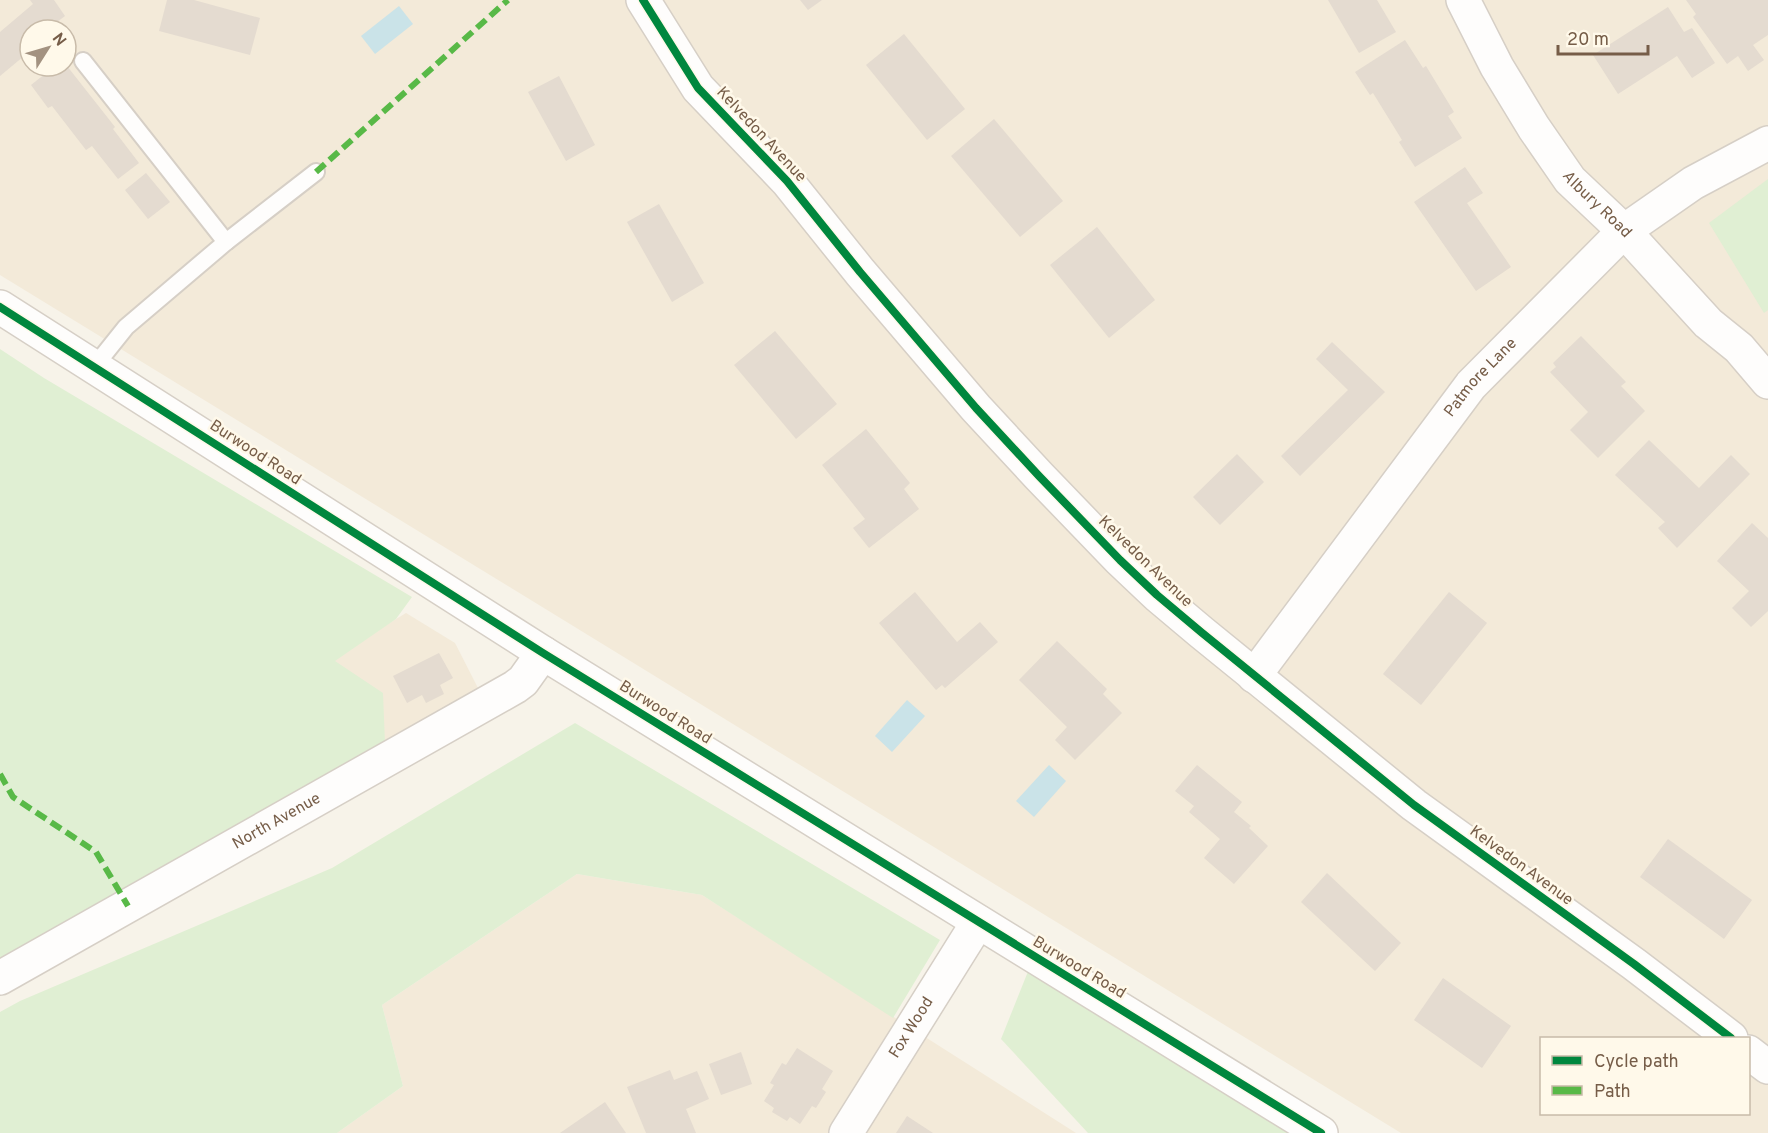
<svg xmlns="http://www.w3.org/2000/svg" width="1768" height="1133" font-family="Overpass,sans-serif">
  <style>
    .residential { fill: #f3ead9; fill-rule: evenodd }
    .green { fill: #e0efd3 }
    .water { fill: #cae3e8 }
    .building { fill: #e4dbd0 }
    .lines { fill: none; stroke-linecap: round; stroke-linejoin: round }
    .lane-casing { stroke: #d6cfc6; stroke-width: 20 }
    .street-casing { stroke: #d6cfc6; stroke-width: 36 }
    .secondary-casing { stroke: #d6cfc6; stroke-width: 36 }
    .lane { stroke: #fefdfc; stroke-width: 16 }
    .street { stroke: #fefdfc; stroke-width: 33 }
    .secondary { stroke: #fefdfc; stroke-width: 33 }
    .quiet { stroke: #58b947; stroke-width: 6; stroke-dasharray: 12 6; stroke-linecap: butt }
    .cycleway-casing { stroke: #fff9ea; stroke-width: 11 }
    .cycleway { stroke: #00873e; stroke-width: 8 }
    .labels { text-anchor: middle; dominant-baseline: central; stroke-width: 5; stroke-linejoin: round; paint-order: stroke }
    .street-label { font-size: 16px; fill: #765d48; stroke: #fff9ea }
  </style>
  <rect width="100%" height="100%" fill="#f7f3e9"/>
  <g class="residential">
    <path d="M0 0H1768V1133H1401L0 275ZM30 30H66V66H30ZM1542 1038H1748V1114H1542Z"/>
    <path d="M406 613 455 643 479 690 325 776 285 687Z"/>
    <path d="M577 874 702 895 1076 1133H337L403 1086 382 1005Z"/>
  </g>
  <g class="green">
    <path d="M1768 179V310L1764 313 1709 223Z"/>
    <path d="M0 349 44 378 412 597 396 619 335 661 383 693 385 743 0 959Z"/>
    <path d="M575 723 940 940 893 1018 702 895 577 874 382 1005 403 1086 337 1133H0V1012L20 1001 332 868Z"/>
    <path d="M1029 969 1293 1133H1088L1001 1039Z"/>
  </g>
  <g class="water">
    <path d="M399 6 413 24 375 54 361 36Z"/>
    <path d="M907 700 925 716 892 752 875 736Z"/>
    <path d="M1049 765 1066 781 1034 817 1016 801Z"/>
  </g>
  <g class="building">
    <path d="M30 0H54L65 16 53 25 57 29 55 30H30V51L0 76V32L33 4Z"/>
    <path d="M167 0H194L260 18 250 55 159 31Z"/>
    <path d="M800 0H822L808 10Z"/>
    <path d="M1328 0H1377L1396 32 1359 53Z"/>
    <path d="M1686 0H1768V35L1753 45 1764 60 1748 71 1738 56 1727 64 1693 17 1696 14Z"/>
    <path d="M1668 7 1684 32 1692 28 1715 63 1692 78 1677 56 1618 94 1593 55Z"/>
    <path d="M904 34 965 109 927 140 866 65Z"/>
    <path d="M1405 40 1423 68 1426 66 1454 112 1448 116 1462 138 1415 167 1399 142 1402 140 1373 93 1370 95 1355 72Z"/>
    <path d="M55 66H67L115 127 113 129 139 163 118 179 92 146 86 150 52 106 48 108 31 85Z"/>
    <path d="M559 76 595 145 566 161 528 92Z"/>
    <path d="M994 119 1063 201 1020 237 951 156Z"/>
    <path d="M1465 167 1483 193 1467 203 1511 267 1476 291 1414 202Z"/>
    <path d="M146 173 170 202 148 219 125 190Z"/>
    <path d="M659 204 704 283 672 302 627 222Z"/>
    <path d="M1097 227 1155 300 1109 338 1050 265Z"/>
    <path d="M775 331 837 404 796 439 734 365Z"/>
    <path d="M1581 336 1626 382 1621 386 1645 411 1598 458 1570 430 1588 412 1550 372 1556 367 1553 363Z"/>
    <path d="M1332 342 1385 392 1300 476 1281 456 1348 390 1316 359Z"/>
    <path d="M866 429 910 483 904 489 919 509 869 548 853 528 865 519 822 465Z"/>
    <path d="M1649 440 1699 488 1731 455 1750 474 1677 548 1658 528 1665 522 1615 475Z"/>
    <path d="M1237 454 1264 482 1220 525 1193 497Z"/>
    <path d="M1752 523 1768 538V611L1751 627 1732 608 1749 591 1717 561Z"/>
    <path d="M915 592 957 642 980 622 998 642 945 688 942 685 936 690 879 623Z"/>
    <path d="M1449 592 1487 623 1421 705 1383 674Z"/>
    <path d="M1057 641 1107 689 1103 694 1122 713 1075 760 1055 740 1067 727 1019 680Z"/>
    <path d="M439 653 453 678 440 685 444 694 426 703 422 695 407 703 393 676Z"/>
    <path d="M1197 765 1242 802 1234 812 1251 826 1249 828 1268 846 1234 884 1204 858 1220 839 1189 812 1194 806 1175 791Z"/>
    <path d="M1668 839 1752 900 1724 939 1640 877Z"/>
    <path d="M1327 873 1401 943 1375 971 1301 902Z"/>
    <path d="M1443 978 1511 1026 1482 1068 1414 1020Z"/>
    <path d="M797 1048 833 1071 822 1089 826 1092 816 1108 812 1106 800 1124 790 1117 787 1121 772 1112 774 1108 764 1101 774 1085 770 1083 782 1063 786 1065Z"/>
    <path d="M741 1052 752 1084 721 1095 709 1064Z"/>
    <path d="M670 1070 674 1080 697 1071 709 1099 686 1109 696 1133H646L627 1087Z"/>
    <path d="M605 1102 626 1133H560Z"/>
    <path d="M907 1116 933 1133H896Z"/>
  </g>
  <g class="lines">
    <g class="lane-casing">
      <g id="lane">
        <path d="M83 61 226 242"/>
        <path d="M94 367 126 327 226 242 316 172"/>
      </g>
    </g>
    <g class="street-casing">
      <g id="street">
        <path d="M643 0 698 88 787 181 860 272 976 408 1039 476 1120 560 1157 595 1201 632 1414 805 1634 964 1731 1038"/>
        <path id="s1" d="M1463 0 1497 67 1534 128 1570 180 1624 231 1708 323 1739 348 1768 382"/>
        <path id="s2" d="M1254 676 1471 385 1624 231 1693 183 1768 143"/>
        <path id="s3" d="M0 978 515 687 523 681 543 653"/>
        <path d="M1748 1052 1768 1067"/>
        <path id="s4" d="M846 1133 978 922"/>
      </g>
    </g>
    <g class="secondary-casing">
      <path id="secondary" d="M0 307 543 653 1321 1133"/>
    </g>
    <use href="#lane" class="lane"/>
    <use href="#street" class="street"/>
    <use href="#secondary" class="secondary"/>
    <g class="quiet">
      <path d="M316 172 508 0"/>
      <path d="M0 774 13 797 96 852 128 906"/>
    </g>
    <g class="cycleway-casing">
      <g id="cycleway">
        <path d="M643 0 698 88 787 181 860 272 976 408 1039 476 1120 560 1157 595 1201 632 1414 805 1634 964 1731 1038"/>
        <path d="M0 307 543 653 1321 1133"/>
      </g>
    </g>
    <use href="#cycleway" class="cycleway"/>
  </g>
  <g class="labels">
    <g class="street-label">
      <text transform="translate(761 135) rotate(47)">Kelvedon Avenue</text>
      <text stroke="none"><textPath href="#s1" startOffset="246">Albury Road</textPath></text>
      <text stroke="none"><textPath href="#s2" startOffset="375">Patmore Lane</textPath></text>
      <text transform="translate(255 453) rotate(33)">Burwood Road</text>
      <text transform="translate(1145 562) rotate(44)">Kelvedon Avenue</text>
      <text transform="translate(665 713) rotate(32)">Burwood Road</text>
      <text stroke="none"><textPath href="#s3" startOffset="318">North Avenue</textPath></text>
      <text transform="translate(1521 866) rotate(36)">Kelvedon Avenue</text>
      <text transform="translate(1079 968) rotate(31)">Burwood Road</text>
      <text stroke="none"><textPath href="#s4" startOffset="124">Fox Wood</textPath></text>
    </g>
  </g>
  <rect x="1540" y="1037" width="210" height="78" fill="#fff9ea" stroke="#c8bba9" stroke-width="1.5"/>
  <rect x="1552" y="1056" width="30" height="9" fill="#00873e" stroke="#c8bba9" stroke-width="1.5"/>
  <text x="1594" y="1067" font-size="18" fill="#765d48">Cycle path</text>
  <rect x="1552" y="1086" width="30" height="9" fill="#58b947" stroke="#c8bba9" stroke-width="1.5"/>
  <text x="1594" y="1097" font-size="18" fill="#765d48">Path</text>
  <g transform="translate(48 48) rotate(53)"><circle r="28" fill="#fff9ea" stroke="#c8bba9" stroke-width="1.5"/>
  <path d="M0-4.5L10 22L0 15L-10 22Z" fill="#a39280"/>
  <text y="-9" font-size="16" font-weight="bold" text-anchor="middle" fill="#765d48">N</text>
  </g>
  <path d="M1558 45v9h90v-9" fill="none" stroke="#765d48" stroke-width="3"/>
  <text x="1567" y="45" font-size="18" fill="#765d48" stroke="#fff9ea" stroke-width="4.5" paint-order="stroke">20 m</text>
</svg>
